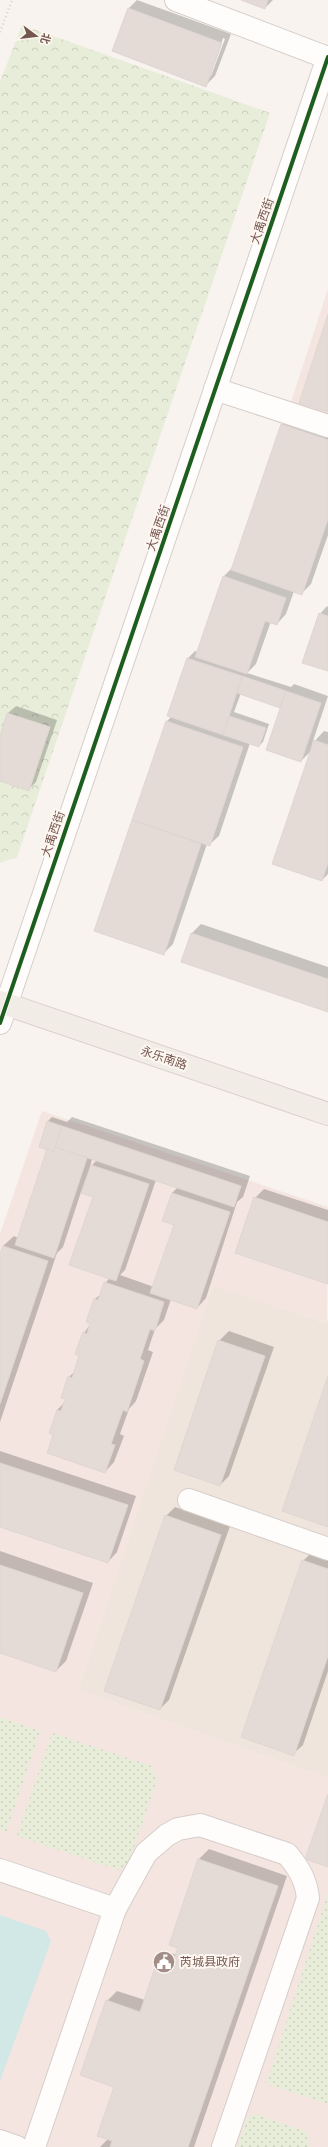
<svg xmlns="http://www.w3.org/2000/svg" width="328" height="2147" font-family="'Fira Sans','Noto Sans SC',sans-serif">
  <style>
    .residential { fill: #f0e5dd }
    .commercial { fill: #f4e5e0 }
    .grass { fill: url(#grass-dots) }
    .park { fill: url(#park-crowns) }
    .water { fill: #d2e8e6 }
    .shadow { fill: #0003; fill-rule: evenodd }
    .building { fill: #e4dbd6; stroke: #e0d6d1 }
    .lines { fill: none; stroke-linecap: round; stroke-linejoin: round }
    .minor-casing { stroke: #d6ceca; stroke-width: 24 }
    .major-casing { stroke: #d9d0cc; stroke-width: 24 }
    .path { stroke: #dad2d0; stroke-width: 2.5; stroke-dasharray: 1 3; stroke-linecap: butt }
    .minor { stroke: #fefdfc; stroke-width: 22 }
    .major { stroke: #f2ece7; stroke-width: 22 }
    .cycleway-casing { stroke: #fef7f1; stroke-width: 6 }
    .cycleway { stroke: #1b5e20; stroke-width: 4 }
    .labels { text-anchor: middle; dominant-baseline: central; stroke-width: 4; stroke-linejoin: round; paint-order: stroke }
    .street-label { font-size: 12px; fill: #745850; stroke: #fef7f1 }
    .poi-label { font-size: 12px; fill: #745850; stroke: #fef7f1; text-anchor: start }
  </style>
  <defs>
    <pattern id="grass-dots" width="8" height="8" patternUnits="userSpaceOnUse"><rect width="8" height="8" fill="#e8edda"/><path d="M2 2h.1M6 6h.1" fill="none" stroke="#cacdbd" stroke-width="1.8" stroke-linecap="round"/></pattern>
    <pattern id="park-crowns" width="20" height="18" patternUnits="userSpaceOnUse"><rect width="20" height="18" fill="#e8edda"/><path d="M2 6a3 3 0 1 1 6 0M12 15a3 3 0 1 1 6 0" fill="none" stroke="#cacdbd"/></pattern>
  </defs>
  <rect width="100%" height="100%" fill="#f8f3ee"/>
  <path class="residential" d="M213 1285 326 1323 328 1319V1778L78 1690Z"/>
  <g class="commercial">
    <path d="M328 289V417L290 405Z"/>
    <path d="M42 1111 328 1207 327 1323 213 1286 78 1690 328 1778V2147H0V1234Z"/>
  </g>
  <g class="grass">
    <path d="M0 1717 40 1731 6 1832 0 1830Z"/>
    <path d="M52 1733 151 1766 157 1779 129 1862 119 1870 17 1836Z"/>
    <path d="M328 1894V2104L266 2084Z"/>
    <path d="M256 2114 307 2132 309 2147H237L248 2116Z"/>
  </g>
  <path class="park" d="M22 25 270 113 17 857 0 863V82Z"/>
  <path class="water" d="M0 1915 46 1931 51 1941 0 2081Z"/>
  <g class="shadow">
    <path d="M137 0 231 34 215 76 205 86 113 51 129 8ZM223 38 225 39 211 76H209Z"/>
    <path d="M244 0H273L265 8Z"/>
    <path d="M291 416 328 428V535L311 584 302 593 294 591 286 614 277 624 271 621 256 664 247 673 291 687 294 684 328 696 312 744 324 731 328 732V874L322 880 312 750 301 761 281 707 241 693 234 712 269 724 263 742 259 746 250 743 219 836 209 845 207 844 173 944 164 953 96 930 167 721 171 717 168 716 188 658 195 651 198 652 223 577 233 567 282 425Z"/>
    <path d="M327 606 328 607V670L320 614Z"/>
    <path d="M16 706 57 720 36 782 29 789 0 780V739L8 713Z"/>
    <path d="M201 924 328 967V1011L183 962 192 933Z"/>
    <path d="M52 1117 67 1122 72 1117 250 1176 243 1197 237 1202 206 1298 197 1308 171 1299 164 1320 155 1329 148 1350 153 1352 136 1401 129 1409 120 1434 124 1436 114 1462 105 1472 54 1434 57 1410 64 1403 69 1377 76 1370 81 1355 84 1333 92 1322 88 1321 95 1299 102 1293 105 1283 110 1278 94 1196 81 1192 63 1247 57 1253 0 1422V1257L3 1246 14 1236 18 1238 48 1149 40 1146 48 1121ZM92 1159 97 1160 90 1167ZM156 1180 178 1187 172 1193 175 1224 154 1287 120 1275 125 1270Z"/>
    <path d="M264 1189 328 1210V1283L255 1198Z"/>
    <path d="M229 1331 274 1347 229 1476 220 1485 219 1341Z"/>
    <path d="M0 1451 136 1496 117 1552 108 1562 0 1526Z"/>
    <path d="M175 1507 230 1526 169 1700 160 1709 166 1516Z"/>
    <path d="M0 1551 93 1583 66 1661 56 1671 0 1652Z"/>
    <path d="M312 1552 328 1557V1671L303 1745 293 1754 303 1561Z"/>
    <path d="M209 1849 287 1876 194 2147H100L108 2139 116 2086 107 2001 117 1991 145 2000 158 1962 168 1952 176 1955 179 1948 170 1945 199 1859Z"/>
  </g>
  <g class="building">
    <path d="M241 0H268L265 9Z"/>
    <path d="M128 8 222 43 206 87 112 51Z"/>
    <path d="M328 314V412L299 403Z"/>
    <path d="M281 424 328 440V519L302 595 231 570Z"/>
    <path d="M223 576 286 598 277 625 265 621 247 674 195 657Z"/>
    <path d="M319 613 328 616V671L302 663Z"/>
    <path d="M187 658 242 676 223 735 167 716Z"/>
    <path d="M242 676 286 691 280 708 237 693Z"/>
    <path d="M286 691 321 703 301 762 266 750Z"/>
    <path d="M7 713 50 727 29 791 0 781V736Z"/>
    <path d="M229 716 266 728 259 747 223 735Z"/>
    <path d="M166 721 243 747 210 846 132 820Z"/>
    <path d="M314 740 328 745V863L322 881 272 864Z"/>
    <path d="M132 820 201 844 164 955 94 931Z"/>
    <path d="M191 933 328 979V1012L181 962Z"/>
    <path d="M47 1121 62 1126 54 1152 39 1147Z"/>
    <path d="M62 1126 241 1186 234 1207 55 1147Z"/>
    <path d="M55 1147 87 1158 54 1258 15 1245 47 1149 54 1152Z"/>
    <path d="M91 1165 149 1184 116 1281 69 1265 93 1197 81 1193Z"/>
    <path d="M172 1193 230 1212 197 1309 150 1293 174 1225 162 1221Z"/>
    <path d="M254 1197 328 1222V1284L235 1253Z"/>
    <path d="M3 1246 48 1261 0 1404V1254Z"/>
    <path d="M104 1282 164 1302 155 1331 150 1329 140 1359 144 1361 127 1412 123 1410 111 1444 115 1445 105 1473 47 1453 53 1435 49 1433 57 1410 61 1411 65 1399 61 1398 68 1376 72 1378 79 1356 75 1354 83 1332 87 1334 90 1323 86 1322 94 1299 98 1300Z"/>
    <path d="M218 1340 265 1356 220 1486 174 1470Z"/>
    <path d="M328 1376V1527L282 1511Z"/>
    <path d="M0 1463 128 1505 108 1563 0 1527Z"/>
    <path d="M165 1515 221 1535 160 1710 104 1691Z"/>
    <path d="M302 1560 328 1569V1656L294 1756 241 1737Z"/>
    <path d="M0 1565 83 1593 56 1672 0 1653Z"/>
    <path d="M328 1794V1867L305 1859Z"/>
    <path d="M198 1859 278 1886 188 2147H110L112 2141 97 2136 114 2087 80 2075 106 2000 140 2012 157 1962 171 1966 178 1948 169 1945Z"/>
  </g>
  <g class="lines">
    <g class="minor-casing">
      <g id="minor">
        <path d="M176 0 328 58"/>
        <path d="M215 389 328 426"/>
        <path d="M0 1023 328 57"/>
        <path d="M189 1500 328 1549"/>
        <path d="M0 1870 115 1909"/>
        <path d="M0 2141 17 2147"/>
        <path d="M34 2147 115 1909 146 1853 167 1835 178 1829 200 1825 287 1854C299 1868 306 1880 308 1898L223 2147"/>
      </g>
    </g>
    <g class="major-casing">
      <path id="major" d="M0 1002 328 1114"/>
    </g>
    <path class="path" d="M0 32 12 0"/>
    <use href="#minor" class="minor"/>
    <use href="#major" class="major"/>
    <g class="cycleway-casing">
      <path id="cycleway" d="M0 1023 328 57"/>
    </g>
    <use href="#cycleway" class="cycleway"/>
  </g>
  <defs>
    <g id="civic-disc" transform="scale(1.15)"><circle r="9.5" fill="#a28e87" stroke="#fef7f1"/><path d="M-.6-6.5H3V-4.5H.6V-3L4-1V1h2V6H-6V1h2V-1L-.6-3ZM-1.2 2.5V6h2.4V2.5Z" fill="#fff"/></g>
  </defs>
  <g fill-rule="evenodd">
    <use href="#civic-disc" x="164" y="1962"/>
  </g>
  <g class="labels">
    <g class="street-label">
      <text transform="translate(262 221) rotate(-71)">大禹西街</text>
      <text transform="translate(158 528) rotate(-71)">大禹西街</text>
      <text transform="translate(53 834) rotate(-71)">大禹西街</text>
      <text transform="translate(164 1058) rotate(19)">永乐南路</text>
    </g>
    <g class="poi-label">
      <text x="180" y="1962">芮城县政府</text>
    </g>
  </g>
  <g transform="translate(36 36) rotate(105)" stroke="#fef7f1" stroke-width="3" paint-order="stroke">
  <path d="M0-3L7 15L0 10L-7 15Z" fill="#745850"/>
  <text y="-6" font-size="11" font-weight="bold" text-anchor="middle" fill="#745850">北</text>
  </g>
</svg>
